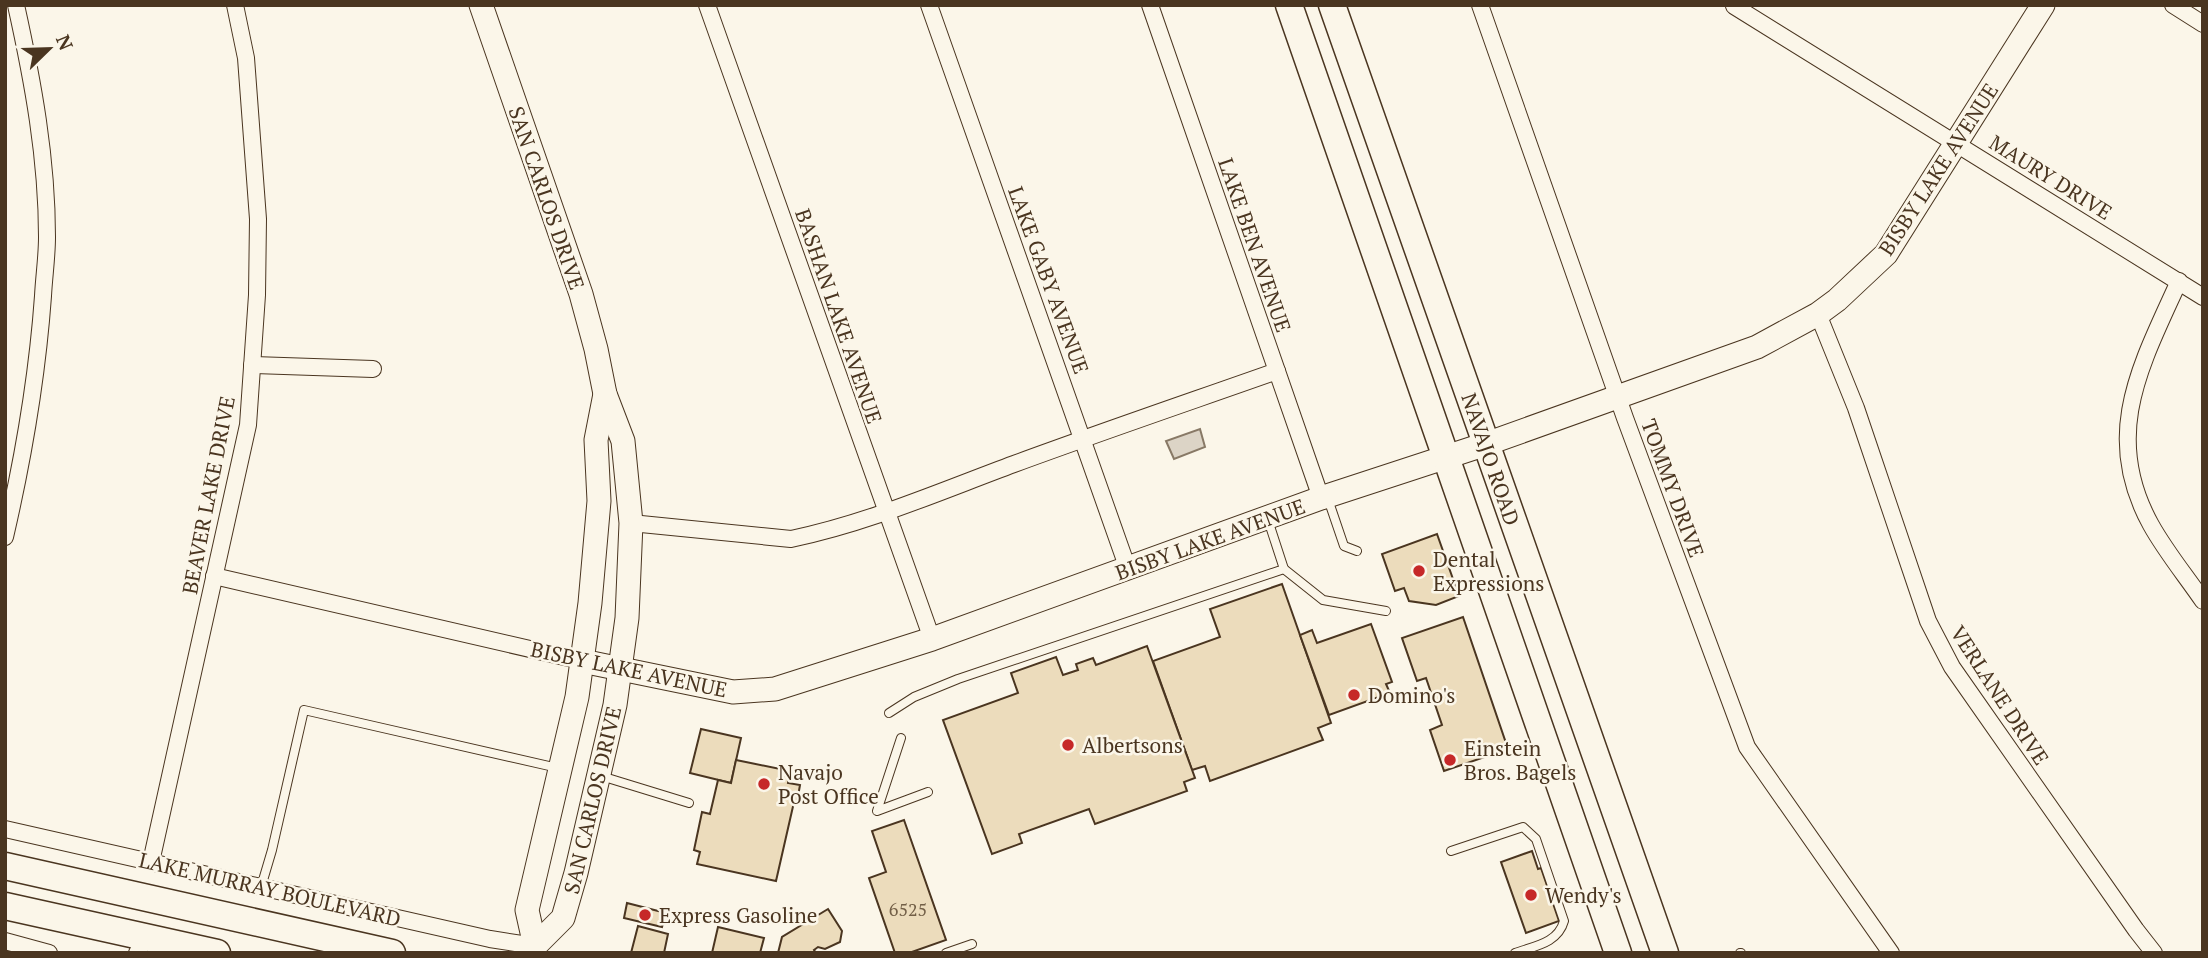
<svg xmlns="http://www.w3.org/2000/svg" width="2208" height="958" font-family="'PT Serif',serif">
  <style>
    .water { fill: #dcd4c6; stroke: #887966; stroke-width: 2 }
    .building { fill: #ecdcbc; stroke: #4a3520; stroke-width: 2 }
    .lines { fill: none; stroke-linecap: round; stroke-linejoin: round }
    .lane-casing { stroke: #4a3520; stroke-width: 10 }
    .street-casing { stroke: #4a3520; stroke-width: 18 }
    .secondary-casing { stroke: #4a3520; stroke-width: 25 }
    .primary-casing { stroke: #4a3520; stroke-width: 29 }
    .lane { stroke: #fbf6e9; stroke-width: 8 }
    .street { stroke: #fbf6e9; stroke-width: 16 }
    .secondary { stroke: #fbf6e9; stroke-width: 23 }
    .primary { stroke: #fbf6e9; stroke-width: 26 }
    .poi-dot { fill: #c62828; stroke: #fbf6e9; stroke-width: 2.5 }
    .labels { text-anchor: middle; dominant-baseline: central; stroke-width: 5; stroke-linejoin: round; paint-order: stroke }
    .number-label { font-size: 18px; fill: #725f47 }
    .street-label { font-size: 21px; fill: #4a3520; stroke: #fbf6e9 }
    .poi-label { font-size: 21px; fill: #4a3520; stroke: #fbf6e9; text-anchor: start }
  </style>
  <rect width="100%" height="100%" fill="#fbf6e9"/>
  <path class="water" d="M1200 429 1205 447 1174 459 1166 441Z"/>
  <g class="building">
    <path d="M1437 534 1459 596 1436 605 1409 601 1404 588 1395 591 1382 554Z"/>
    <path d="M1282 584 1331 723 1318 728 1323 740 1210 781 1205 766 1192 770 1153 661 1220 637 1210 609Z"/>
    <path d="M1463 617 1508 749 1444 771 1430 730 1442 725 1426 678 1417 681 1402 638Z"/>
    <path d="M1371 624 1392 682 1386 684 1390 693 1329 715 1300 635 1312 630 1317 643Z"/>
    <path d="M1147 646 1195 778 1184 782 1187 791 1095 824 1089 809 1019 834 1022 843 992 854 943 720 1018 693 1011 673 1056 657 1063 675 1078 670 1076 664 1093 658 1096 665Z"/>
    <path d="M701 729 741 738 731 783 690 773Z"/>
    <path d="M736 760 790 771 788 783 800 785 797 802H794L776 881 697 864 700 852 694 850 702 812 710 814 718 780 731 783Z"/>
    <path d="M904 820 946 940 909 953H895L869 878 886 872 872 831Z"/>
    <path d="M1532 851 1538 869 1541 868 1559 921 1526 933 1501 862Z"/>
    <path d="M627 903 666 913 662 927 624 918Z"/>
    <path d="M828 909 842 931 840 942 825 949 818 947 814 950 816 953H778L782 937Z"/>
    <path d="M638 926 668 934 664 953H631Z"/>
    <path d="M718 927 764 938 760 953H712Z"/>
  </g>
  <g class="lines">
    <g class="lane-casing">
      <g id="lane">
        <path d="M1328 499 1344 546 1357 551"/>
        <path d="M1284 569 1323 600 1386 611"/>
        <path d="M889 713 914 697 958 679 1284 569 1268 520"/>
        <path d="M901 738 877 811 928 792"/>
        <path d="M601 776 689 803"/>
        <path d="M1451 851 1523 827 1536 839 1564 921C1558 943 1535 946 1515 953"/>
        <path d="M261 887 272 850 304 710 558 768"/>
        <path d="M946 953 972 944"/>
        <path d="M1740 953H1741"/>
      </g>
    </g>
    <g class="street-casing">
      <g id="street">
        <path d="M707 5 932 639"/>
        <path d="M929 5 1128 569"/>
        <path d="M1150 5 1321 498"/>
        <path d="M1480 5 1625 418 1747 747 1891 953"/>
        <path d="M2173 5 2203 24"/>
        <path d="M1734 6 2203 297"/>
        <path d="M2179 281C2141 365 2101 435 2151 525 2166 552 2186 576 2203 601"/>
        <path d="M1818 314 1856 408 1928 621 1952 667 2136 930 2154 953"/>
        <path d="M252 365 373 369"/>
        <path d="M631 523 791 539C868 523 941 491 1014 464 1101 432 1189 402 1277 371"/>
        <path d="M5 537C24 455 37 380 43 296 44 276 47 257 47 237 47 158 33 82 16 5"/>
        <path d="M214 576 582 661"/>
        <path d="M5 829 490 939 535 946"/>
        <path d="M151 862 248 425 257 295 258 219 246 58 235 5"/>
        <path d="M5 941 49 953"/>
        <path d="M137 953 145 937"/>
      </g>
    </g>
    <g class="secondary-casing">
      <g id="secondary">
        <path d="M481 5 581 294 596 349 605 394 623 441 631 523 627 618 615 705 576 873 563 918 535 946"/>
        <path d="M582 661 733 692 775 689 932 639 1321 498 1486 444 1757 347 1818 314 1837 300 1886 254 2043 5"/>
        <path d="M533 953 535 946 527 910 577 697 590 603 599 501 596 440 605 394"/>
      </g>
    </g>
    <g class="primary-casing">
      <g id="primary">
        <path d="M1289 5 1618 953"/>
        <path d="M1332 5 1665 953"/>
        <path d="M5 866 392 953"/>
        <path d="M5 906 217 953"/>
      </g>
    </g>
    <use href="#lane" class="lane"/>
    <use href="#street" class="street"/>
    <use href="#secondary" class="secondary"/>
    <use href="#primary" class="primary"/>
  </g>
  <g class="poi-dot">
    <circle cx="1419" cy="571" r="7"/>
    <circle cx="1354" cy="695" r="7"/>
    <circle cx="1068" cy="745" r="7"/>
    <circle cx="1450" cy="760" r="7"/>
    <circle cx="764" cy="784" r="7"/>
    <circle cx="1531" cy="895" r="7"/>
    <circle cx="645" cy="915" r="7"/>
  </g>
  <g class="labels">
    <g class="number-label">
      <text x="908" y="909">6525</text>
    </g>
    <g class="street-label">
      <text transform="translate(1938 169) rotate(-57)">BISBY LAKE AVENUE</text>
      <text transform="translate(2051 177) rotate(32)">MAURY DRIVE</text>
      <text transform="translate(547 198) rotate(71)">SAN CARLOS DRIVE</text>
      <text transform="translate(1255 245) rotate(71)">LAKE BEN AVENUE</text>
      <text transform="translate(1049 280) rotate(70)">LAKE GABY AVENUE</text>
      <text transform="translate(839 316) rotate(71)">BASHAN LAKE AVENUE</text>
      <text transform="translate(1491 459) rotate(71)">NAVAJO ROAD</text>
      <text transform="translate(1673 488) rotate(70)">TOMMY DRIVE</text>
      <text transform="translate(208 495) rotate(-79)">BEAVER LAKE DRIVE</text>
      <text transform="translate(1210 539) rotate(-20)">BISBY LAKE AVENUE</text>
      <text transform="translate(629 669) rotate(12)">BISBY LAKE AVENUE</text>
      <text transform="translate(2000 695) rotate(57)">VERLANE DRIVE</text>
      <text transform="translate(592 800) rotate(-77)">SAN CARLOS DRIVE</text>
      <text transform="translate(270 889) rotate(13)">LAKE MURRAY BOULEVARD</text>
    </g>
    <g class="poi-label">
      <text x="1433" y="559">Dental<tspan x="1433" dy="24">Expressions</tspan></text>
      <text x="1368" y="695">Domino's</text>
      <text x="1082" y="745">Albertsons</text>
      <text x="1464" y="748">Einstein<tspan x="1464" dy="24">Bros. Bagels</tspan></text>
      <text x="778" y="772">Navajo<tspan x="778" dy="24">Post Office</tspan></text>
      <text x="1545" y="895">Wendy's</text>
      <text x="659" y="915">Express Gasoline</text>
    </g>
  </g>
  <rect width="2208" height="958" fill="none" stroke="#4a3520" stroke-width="14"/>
  <g transform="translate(49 49) rotate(67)" stroke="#fbf6e9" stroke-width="5" paint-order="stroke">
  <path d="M0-5L12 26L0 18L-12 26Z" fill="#4a3520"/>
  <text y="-10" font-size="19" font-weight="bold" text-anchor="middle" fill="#4a3520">N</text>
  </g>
</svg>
